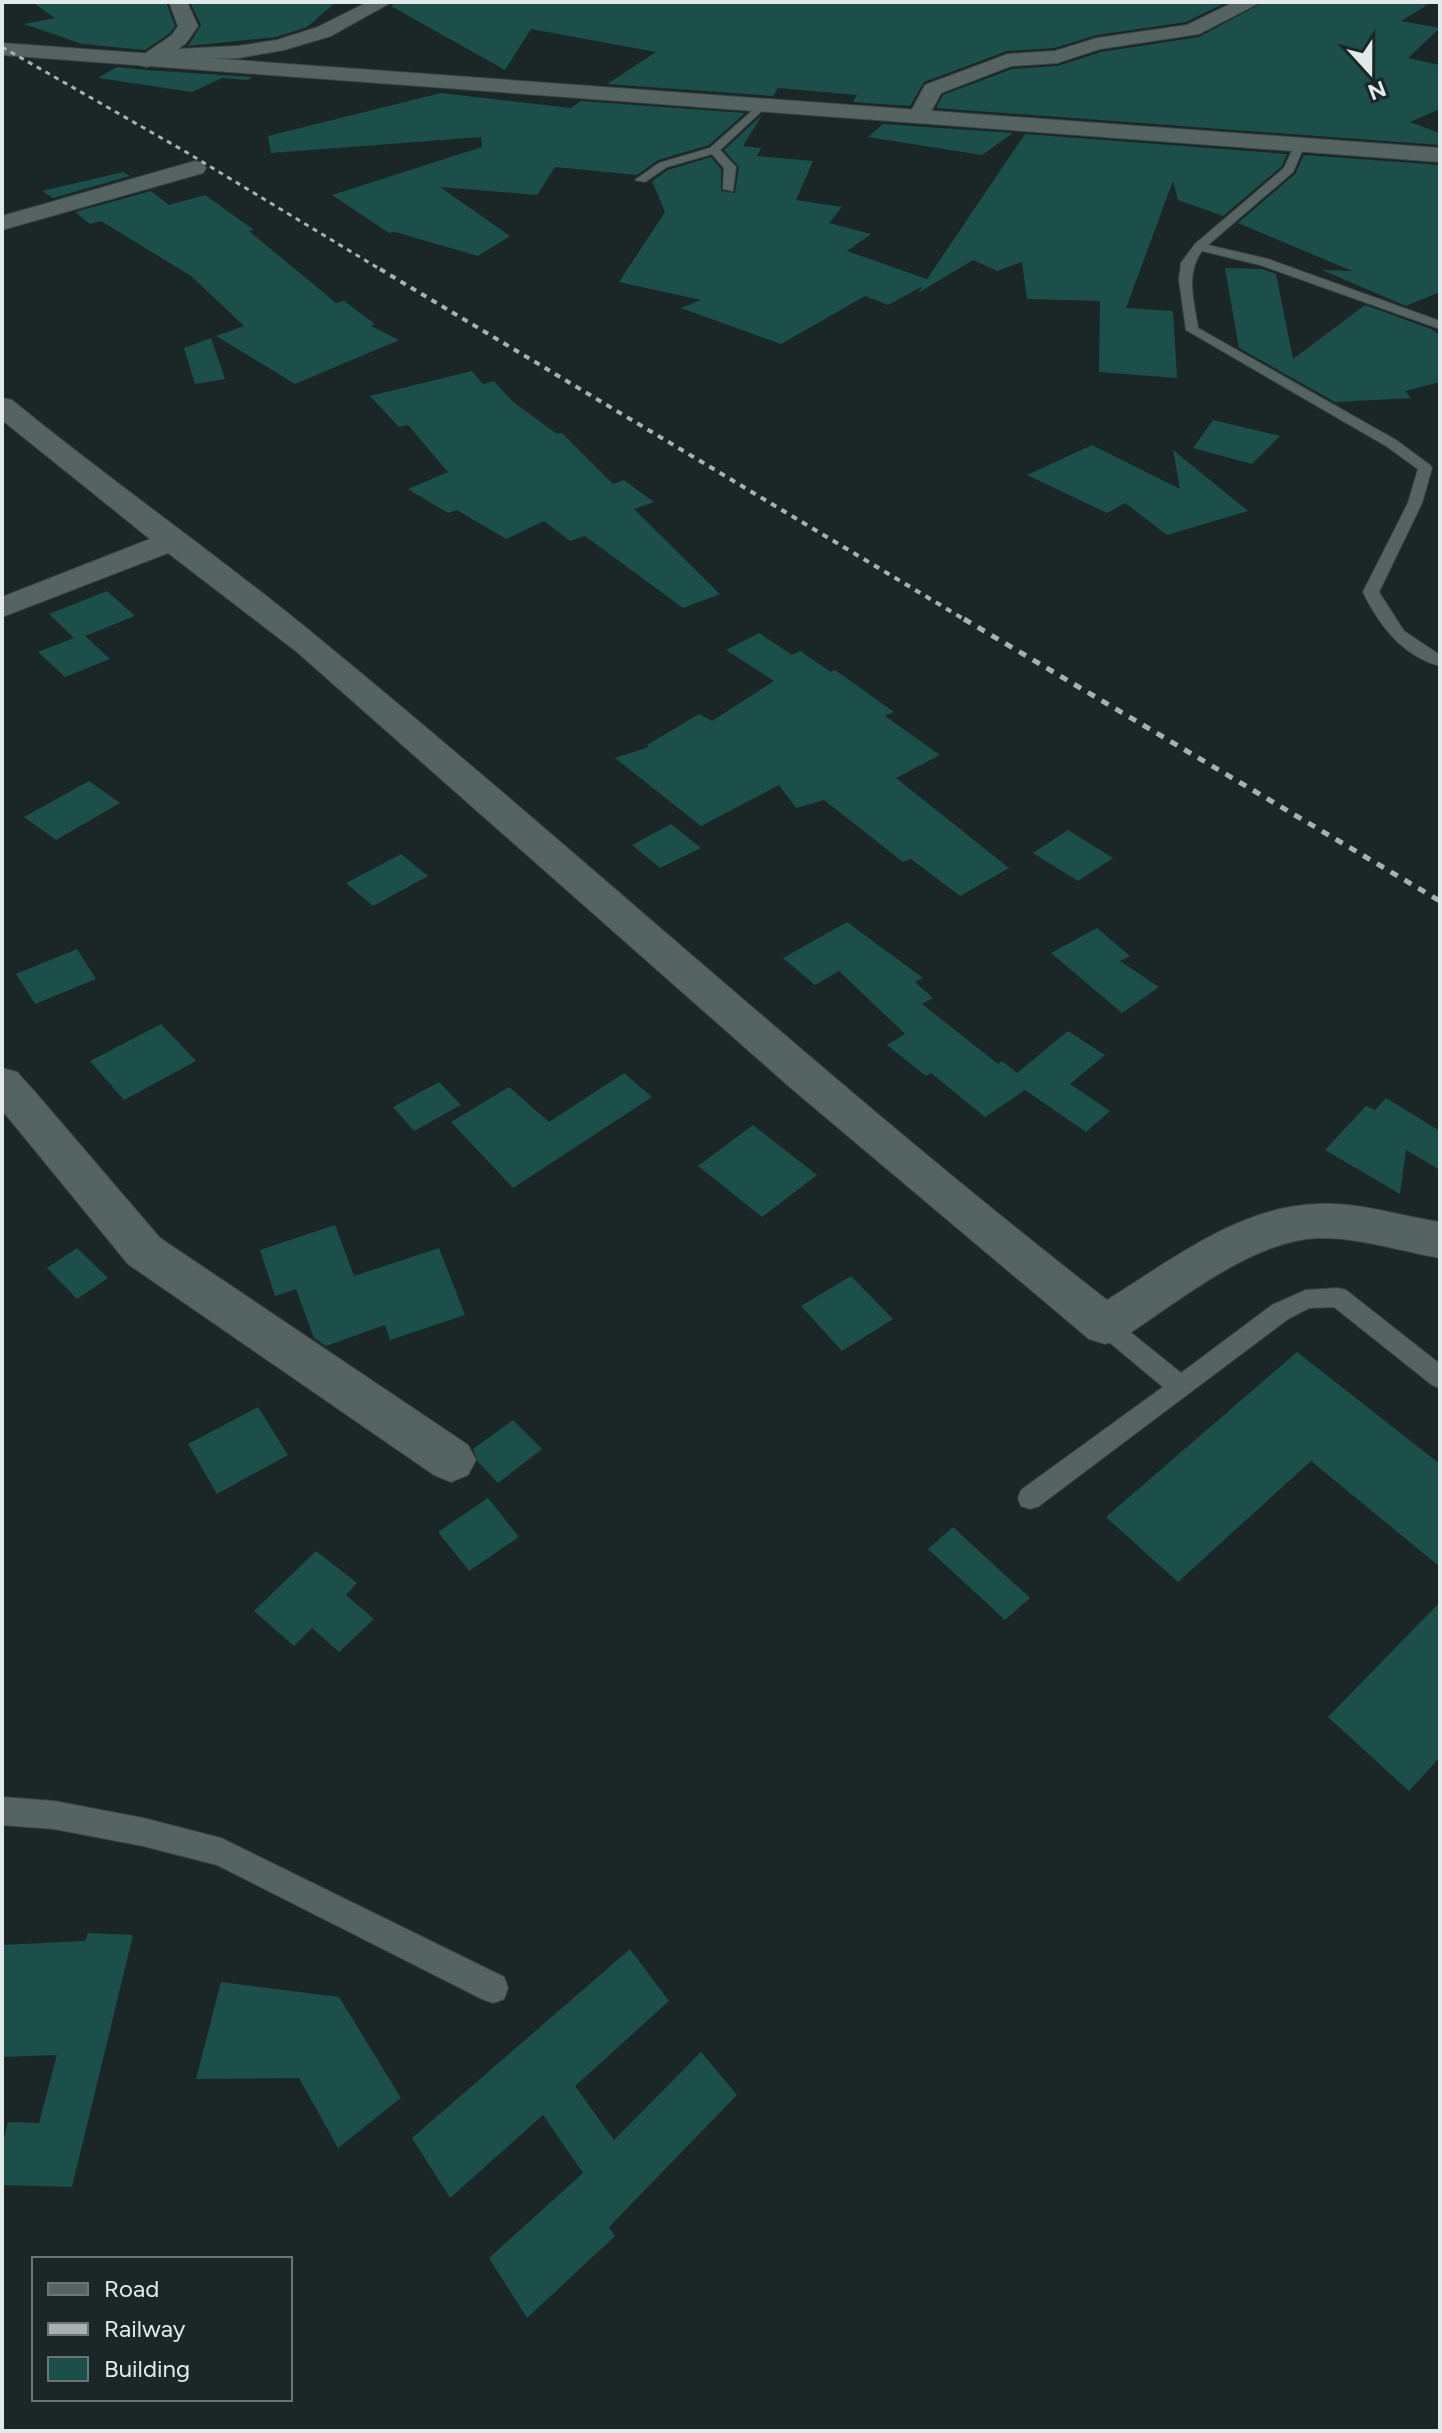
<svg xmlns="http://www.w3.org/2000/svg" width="1442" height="2433" font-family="Figtree,sans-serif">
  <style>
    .building { fill: #1c4e4a }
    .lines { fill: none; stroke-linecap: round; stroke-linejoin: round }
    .lane-casing { stroke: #3a4443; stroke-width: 2 }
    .street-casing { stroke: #3a4443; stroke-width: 2 }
    .secondary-casing { stroke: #3a4443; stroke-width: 2 }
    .lane { fill: #556361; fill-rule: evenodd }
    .street { fill: #556361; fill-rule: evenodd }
    .secondary { fill: #556361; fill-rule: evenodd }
    .rail-far2 { stroke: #a8b1b0; stroke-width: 3; stroke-dasharray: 5 5; stroke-linecap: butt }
    .rail-far1 { stroke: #a8b1b0; stroke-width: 4; stroke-dasharray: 6 6; stroke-linecap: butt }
    .rail { stroke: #a8b1b0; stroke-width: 5; stroke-dasharray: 8 8; stroke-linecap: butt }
  </style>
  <rect width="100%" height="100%" fill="#1b2726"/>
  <g class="building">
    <path d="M32 2H166L175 26 170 33 145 50 82 44 24 24 55 18Z"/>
    <path d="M190 2H336L307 27 276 37 188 46 201 25Z"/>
    <path d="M395 2H1227L1186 22 1097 35 1054 48 1007 51 924 82 910 106 853 102 857 95 778 88 773 96 607 84 656 52 531 29 505 70 391 6Z"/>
    <path d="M1264 2H1432L1401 21 1440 28 1408 58 1440 65V109L1410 122 1440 133V145L936 108 943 95 1012 69 1057 66 1101 52 1199 37Z"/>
    <path d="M117 67 146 70 252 77 248 80 222 78 192 92 98 78Z"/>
    <path d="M441 93 571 108 581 101 745 113 709 145 658 160 637 175 555 167 537 195 440 187 510 236 478 256 395 232 389 233 332 195 482 147 481 137 271 153 268 136Z"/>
    <path d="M762 115 743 146 761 148 757 156 813 161 796 200 842 207 829 223 871 234 847 251 927 279 1025 134 1287 154 1282 166 1223 216 1178 200 1173 181 1126 308 1173 311 1177 378 1099 372 1100 301 1027 299 1022 262 997 271 973 260 918 293 923 286 888 305 865 296 781 344 681 308 701 300 619 282 665 212 652 181 668 170 711 157 721 169V191L735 193 739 167 724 150Z"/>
    <path d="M883 124 1013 133 982 155 868 137Z"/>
    <path d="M1304 155 1440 165V292L1406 306 1322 270 1352 271 1238 223 1295 174Z"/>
    <path d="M123 172 130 176 53 198 42 191Z"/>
    <path d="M151 191 169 205 205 195 254 230 249 231 336 303 344 301 375 324 371 326 399 340 295 384 216 336 244 326 191 276 101 221 90 224 75 212Z"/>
    <path d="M1225 268 1262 269 1276 274 1293 359 1365 305 1431 329 1440 335V382L1405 391 1411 398 1335 402 1239 348Z"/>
    <path d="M211 338 225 379 195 384 184 348Z"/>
    <path d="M472 371 483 384 494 381 513 402 557 434 562 433 613 484 624 480 654 502 634 509 720 594 683 608 585 536 570 541 544 521 506 539 457 510 448 513 408 489 448 472 408 425 399 427 370 396Z"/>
    <path d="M1213 420 1280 436 1252 464 1193 448Z"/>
    <path d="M1092 445 1180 489 1173 450 1248 511 1167 535 1125 503 1107 513 1027 475Z"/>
    <path d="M107 591 135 616 85 636 110 659 65 677 38 652 74 638 49 614Z"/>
    <path d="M759 633 792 655 800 651 831 672 835 670 894 712 885 716 940 755 896 778 1009 868 960 896 911 859 903 862 824 800 796 808 779 785 701 826 615 758 649 747 647 745 699 714 712 721 774 681 726 650Z"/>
    <path d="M89 781 120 803 56 840 24 817Z"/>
    <path d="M671 824 701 848 660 868 632 845Z"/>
    <path d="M1068 830 1113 858 1078 881 1033 853Z"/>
    <path d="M401 854 428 876 373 906 346 883Z"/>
    <path d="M847 922 923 978 915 982 933 998 922 1004 998 1064 1002 1061 1017 1073 1068 1031 1105 1055 1070 1084 1110 1111 1086 1132 1025 1090 985 1117 931 1073 926 1076 887 1045 905 1034 839 971 815 985 783 958Z"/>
    <path d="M1097 928 1130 956 1120 961 1159 987 1122 1013 1051 953Z"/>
    <path d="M77 949 96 979 35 1004 16 974Z"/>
    <path d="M161 1024 196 1061 124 1100 90 1061Z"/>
    <path d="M624 1073 652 1097 513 1188 451 1122 509 1087 549 1122Z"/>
    <path d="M439 1082 461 1105 414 1131 393 1107Z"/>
    <path d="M1386 1098 1440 1131V1170L1406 1150 1400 1194 1325 1150 1366 1106 1375 1110Z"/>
    <path d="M753 1125 817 1175 762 1217 698 1166Z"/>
    <path d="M335 1225 354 1276 439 1248 465 1315 390 1340 385 1325 326 1346 314 1338 296 1289 275 1296 260 1250Z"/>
    <path d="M77 1248 108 1278 77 1299 47 1268Z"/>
    <path d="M851 1276 893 1319 842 1351 801 1306Z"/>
    <path d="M1297 1352 1440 1464V1567L1311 1461 1178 1582 1106 1517Z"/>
    <path d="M258 1407 288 1455 217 1494 188 1444Z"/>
    <path d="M513 1420 542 1449 498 1483 478 1462 473 1449Z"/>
    <path d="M488 1498 519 1537 469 1571 438 1532Z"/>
    <path d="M953 1527 1030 1598 1005 1620 928 1549Z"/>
    <path d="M316 1551 357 1583 346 1595 374 1619 339 1652 312 1628 294 1646 254 1611Z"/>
    <path d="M1440 1602V1757L1409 1791 1328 1717Z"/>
    <path d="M88 1933 133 1935 72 2187 2 2185V2146L8 2122 39 2123 57 2055 2 2057V1945L85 1941Z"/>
    <path d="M630 1949 669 2001 575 2086 614 2140 701 2052 737 2095 609 2227 615 2236 527 2318 489 2258 583 2173 543 2115 450 2198 412 2138Z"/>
    <path d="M221 1982 339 1997 401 2098 338 2148 299 2078 196 2079Z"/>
  </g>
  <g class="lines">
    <g class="lane-casing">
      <g id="lane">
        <path d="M761 103 766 106 765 108 720 150 736 167 733 191 723 189 724 168 712 154 667 167 645 182 635 180 659 163 710 148Z"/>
        <path d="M1296 142 1305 144 1293 172 1208 245 1268 259 1440 321V329L1260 265 1202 251C1185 274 1194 301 1198 328L1396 440 1430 465 1432 468 1422 503 1379 592 1404 631 1440 655V666C1402 656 1379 625 1363 592L1408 503 1418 469 1386 446 1186 330 1179 280 1181 263 1195 244 1284 168Z"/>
        <path d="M1338 1288 1346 1290 1440 1364V1388L1432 1385 1334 1307 1309 1308 1288 1319 1039 1506 1030 1509 1021 1506 1018 1498 1021 1490 1163 1387 1097 1332 1093 1325 1097 1318 1105 1315 1113 1318 1181 1373 1272 1305 1306 1290Z"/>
        <path d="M2 1797 54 1801 143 1818 221 1838 504 1977 508 1988 504 1999 493 2003 482 1999 217 1865 143 1846 54 1829 2 1825Z"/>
      </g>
    </g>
    <g class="street-casing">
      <g id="street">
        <path d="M169 2H187L198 26 186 43 178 49 238 46 277 40 318 27 368 2H392L331 36 284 50 238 58 161 60 147 67 140 65 137 61 140 57 172 35 178 26Z"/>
        <path d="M1234 2H1261L1199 34 1100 49 1057 63 1011 66 941 93 927 119H913L909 115 925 85 1008 54 1055 51 1097 38 1187 25Z"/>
        <path d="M195 161 203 163 206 168 203 173 2 230V216Z"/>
        <path d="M2 398 12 400C113 483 221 557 321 640 586 857 837 1090 1107 1300 1170 1261 1240 1206 1318 1204 1359 1202 1400 1216 1440 1222V1258C1400 1251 1358 1237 1318 1238 1250 1241 1177 1303 1121 1339L1105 1344 1089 1339 792 1089 297 652 168 553 2 617V597L150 539 2 420Z"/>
        <path d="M2 1068 17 1072 35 1092 160 1238 468 1445 476 1460 468 1475 451 1482 434 1475 128 1264 2 1110Z"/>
      </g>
    </g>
    <g class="secondary-casing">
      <path id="secondary" d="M2 43 1440 148V162L2 55Z"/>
    </g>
    <use href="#lane" class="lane"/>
    <use href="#street" class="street"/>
    <use href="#secondary" class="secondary"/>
    <path class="rail-far2" d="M2 47 186 152 383 271"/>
    <path class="rail-far1" d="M380 269 967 621"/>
    <path class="rail" d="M964 619 1440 901"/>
  </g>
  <rect width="1442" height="2433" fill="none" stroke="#e2eae9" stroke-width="8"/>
  <rect x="32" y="2257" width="260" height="144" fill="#1b2726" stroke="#6b7574" stroke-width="2"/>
  <rect x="48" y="2283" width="40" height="12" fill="#556361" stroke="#6b7574" stroke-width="2"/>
  <text x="104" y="2297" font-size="24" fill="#e2eae9">Road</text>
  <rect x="48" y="2323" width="40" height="12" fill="#a8b1b0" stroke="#6b7574" stroke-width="2"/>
  <text x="104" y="2337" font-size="24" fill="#e2eae9">Railway</text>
  <rect x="48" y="2357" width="40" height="24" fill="#1c4e4a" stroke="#6b7574" stroke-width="2"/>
  <text x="104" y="2377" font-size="24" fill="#e2eae9">Building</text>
  <g transform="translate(1370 72) rotate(159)" stroke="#1b2726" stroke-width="6" paint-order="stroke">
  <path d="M0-6L14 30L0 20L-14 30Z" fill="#e2eae9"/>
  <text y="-12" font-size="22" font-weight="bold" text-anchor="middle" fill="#e2eae9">N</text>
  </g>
</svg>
